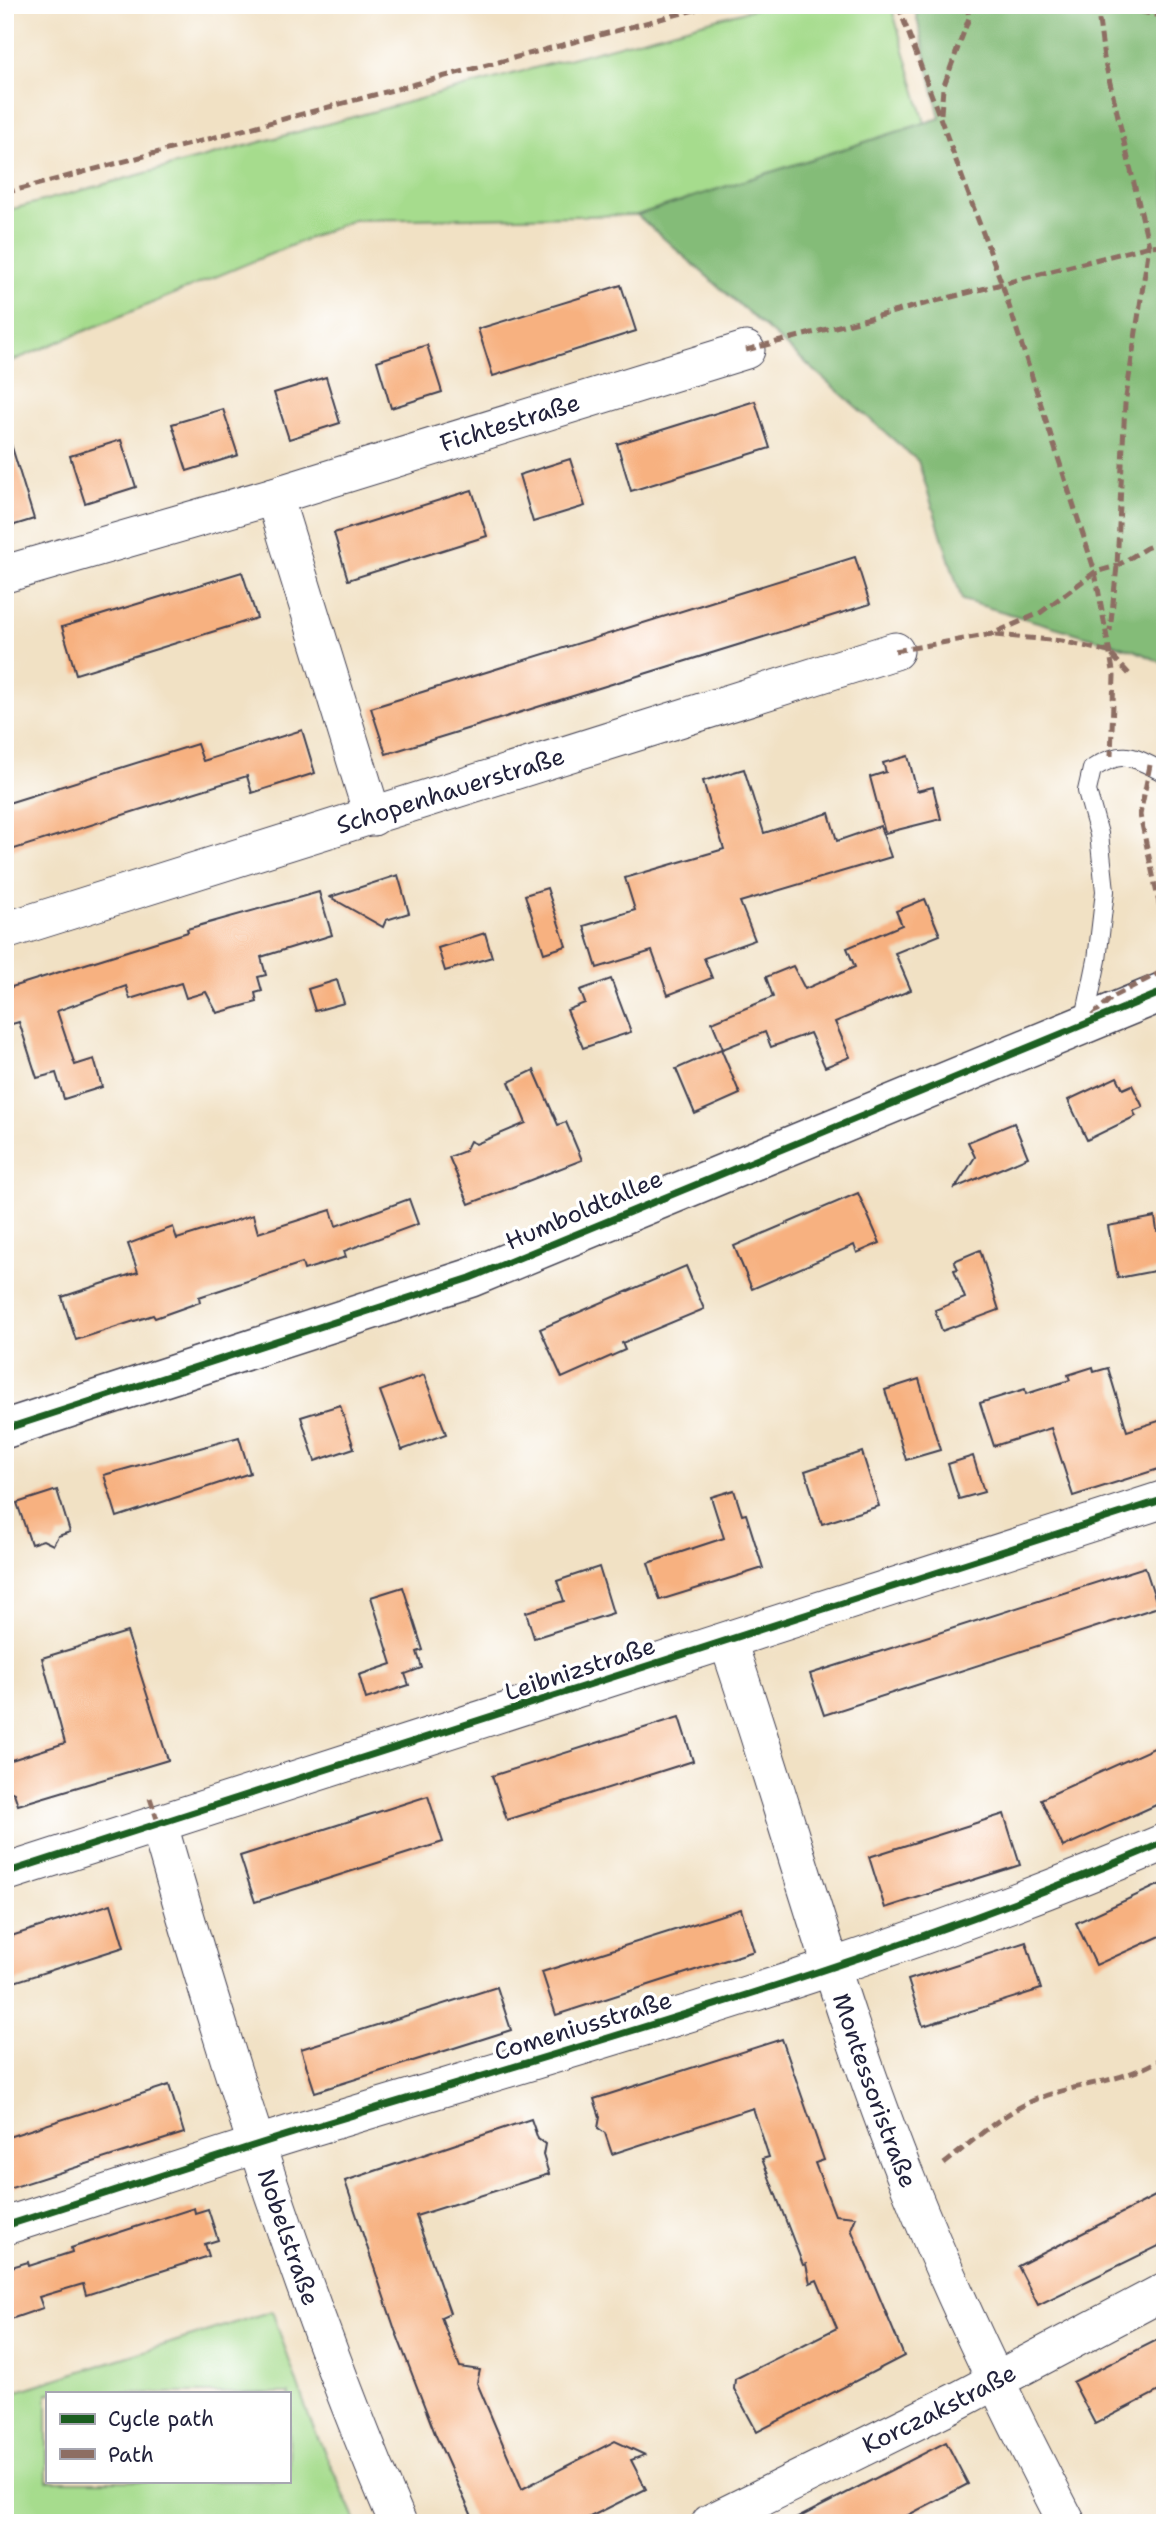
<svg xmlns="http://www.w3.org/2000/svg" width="1170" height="2528" font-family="'Shantell Sans',sans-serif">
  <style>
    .green { fill: #a6dc8d; stroke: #647f64; stroke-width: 2; fill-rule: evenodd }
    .forest { fill: #84bc78; stroke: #536f5a; stroke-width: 2 }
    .building { fill: #f7b180 }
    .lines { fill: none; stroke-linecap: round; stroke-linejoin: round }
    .service-casing { stroke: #413f50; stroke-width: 20 }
    .minor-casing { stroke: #413f50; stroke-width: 39 }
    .tertiary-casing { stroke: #413f50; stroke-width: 41 }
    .service { stroke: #fff; stroke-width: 18 }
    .minor { stroke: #fff; stroke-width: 37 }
    .tertiary { stroke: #fff; stroke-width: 38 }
    .quiet { stroke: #8d6e63; stroke-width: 5; stroke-dasharray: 10 5; stroke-linecap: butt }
    .cycleway-casing { stroke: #fff; stroke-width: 11 }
    .cycleway { stroke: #1b5e20; stroke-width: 7 }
    .labels { text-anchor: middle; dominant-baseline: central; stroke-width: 7; stroke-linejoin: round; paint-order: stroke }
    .street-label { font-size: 24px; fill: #22223b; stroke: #fff }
  </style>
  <rect width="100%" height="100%" fill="#fff"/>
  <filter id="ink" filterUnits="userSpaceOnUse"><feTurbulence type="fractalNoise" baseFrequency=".0143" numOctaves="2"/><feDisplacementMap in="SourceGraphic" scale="14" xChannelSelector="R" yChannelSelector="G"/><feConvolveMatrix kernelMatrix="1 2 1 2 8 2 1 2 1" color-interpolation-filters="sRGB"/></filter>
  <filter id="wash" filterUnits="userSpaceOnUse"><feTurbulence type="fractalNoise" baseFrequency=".00686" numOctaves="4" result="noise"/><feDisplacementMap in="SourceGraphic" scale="28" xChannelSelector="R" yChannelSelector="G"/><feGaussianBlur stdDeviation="1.57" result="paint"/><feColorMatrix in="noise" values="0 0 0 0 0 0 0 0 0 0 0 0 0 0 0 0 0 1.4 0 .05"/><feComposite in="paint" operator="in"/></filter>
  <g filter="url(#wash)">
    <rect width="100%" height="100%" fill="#f1e1c4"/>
    <g class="green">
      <path d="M768 5H891L925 123 637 215 353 220 5 364V211Z"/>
      <path d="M272 2311 310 2420 357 2523H5V2395ZM47 2393H289V2481H47Z"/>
    </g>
    <path class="forest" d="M914 5H1165V664L1134 650 962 600 918 461 637 215 940 118Z"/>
    <g id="blocks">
      <g class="building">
        <path d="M621 285 636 331 493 376 478 329Z"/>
        <path d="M427 345 442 392 391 408 377 361Z"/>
        <path d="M326 377 340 423 289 439 274 393Z"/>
        <path d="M755 401 770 448 631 491 617 444Z"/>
        <path d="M223 409 238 455 187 471 172 424Z"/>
        <path d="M121 440 136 487 85 503 70 456Z"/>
        <path d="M11 444 34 519 5 528V445Z"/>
        <path d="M570 459 585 506 533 522 519 475Z"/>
        <path d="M472 490 487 536 348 580 334 533Z"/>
        <path d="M855 557 870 604 386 754 371 708Z"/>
        <path d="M242 572 257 618 76 674 62 627Z"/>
        <path d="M302 730 315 773 252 793 247 776 5 852V804L197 744 203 761Z"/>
        <path d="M908 756 917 791 933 787 941 819 885 833 870 777 886 772 883 763Z"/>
        <path d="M744 769 764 833 829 813 837 841 880 826 891 857 740 902 755 940 704 958 712 978 668 995 652 951 597 968 584 926 635 910 625 878 724 849 703 781Z"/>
        <path d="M398 875 409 913 386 920 383 927 330 897Z"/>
        <path d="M547 888 566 946 544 953 525 895Z"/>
        <path d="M319 892 332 935 261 957 266 975 258 977 262 991 255 993 257 1002 217 1013 206 992 186 998 181 983 130 999 126 986 57 1011 75 1065 94 1059 102 1087 64 1099 56 1073 37 1078 19 1022 5 1026V989L188 932 187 929Z"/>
        <path d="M925 899 940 935 895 953 911 990 835 1022 850 1057 825 1067 810 1033 771 1047 765 1032 723 1049 712 1022 773 997 766 977 793 966 805 989 855 967 847 948 902 925 896 911Z"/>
        <path d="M485 933 492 957 445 971 438 948Z"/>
        <path d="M611 979 631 1032 583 1048 567 1010 585 1003 580 990Z"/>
        <path d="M337 980 344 1003 315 1011 308 989Z"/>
        <path d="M721 1049 740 1094 695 1114 676 1069Z"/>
        <path d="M534 1070 558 1125 566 1122 582 1160 469 1204 449 1157 465 1151 470 1141 476 1144 526 1123 509 1082Z"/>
        <path d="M1117 1077 1123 1089 1132 1085 1143 1107 1133 1111 1136 1116 1087 1140 1068 1100Z"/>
        <path d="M1014 1123 1028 1157 955 1188 975 1157 968 1142Z"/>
        <path d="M858 1193 880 1243 857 1253 854 1245 752 1289 734 1246Z"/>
        <path d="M409 1199 418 1224 344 1251 346 1257 304 1270 302 1263 199 1297 200 1302 155 1318 153 1315 76 1340 62 1297 138 1272 128 1244 173 1227 177 1239 253 1215 258 1233 331 1210 336 1226Z"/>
        <path d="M1155 1217 1157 1231 1165 1230V1269L1118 1278 1108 1226Z"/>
        <path d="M980 1250 999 1310 942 1331 935 1310 965 1298 954 1270 958 1269 954 1261Z"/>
        <path d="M686 1266 704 1309 622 1343 625 1350 562 1378 540 1329Z"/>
        <path d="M1093 1367 1094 1372 1108 1368 1127 1431 1165 1419V1467L1073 1496 1051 1428 994 1446 980 1403 1025 1389 1026 1394 1070 1380 1068 1375Z"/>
        <path d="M424 1375 446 1434 402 1450 380 1391Z"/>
        <path d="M919 1379 940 1450 906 1460 885 1390Z"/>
        <path d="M340 1405 354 1448 315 1461 301 1417Z"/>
        <path d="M239 1437 250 1473 117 1517 104 1475Z"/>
        <path d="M862 1452 879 1506 822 1524 805 1471Z"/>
        <path d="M973 1456 984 1492 959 1499 948 1464Z"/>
        <path d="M57 1490 70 1532 58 1536 53 1545 43 1540 31 1544 17 1503Z"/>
        <path d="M734 1490 742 1515 746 1514 763 1568 660 1600 648 1563 724 1538 711 1497Z"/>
        <path d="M599 1567 613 1613 534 1638 526 1612 564 1601 557 1581Z"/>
        <path d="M1145 1567 1158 1607 824 1715 810 1674Z"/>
        <path d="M403 1587 423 1650 417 1652 422 1668 405 1674 409 1685 366 1699 359 1675 392 1664 371 1597Z"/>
        <path d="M127 1632 168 1760 18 1805 14 1793 5 1789 9 1776 5 1762 65 1743 42 1658Z"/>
        <path d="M679 1717 693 1761 507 1820 492 1776Z"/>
        <path d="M1165 1743V1801L1063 1847 1041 1799Z"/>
        <path d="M428 1796 443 1842 255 1902 240 1856Z"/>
        <path d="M1004 1814 1020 1865 885 1908 869 1857Z"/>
        <path d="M1165 1882V1934L1096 1965 1076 1923Z"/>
        <path d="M111 1904 124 1947 5 1985V1938Z"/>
        <path d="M741 1909 754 1951 556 2015 542 1972Z"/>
        <path d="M1026 1942 1041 1989 923 2026 908 1980Z"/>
        <path d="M497 1987 511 2030 315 2092 301 2049Z"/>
        <path d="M782 2039 824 2160 815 2163 835 2215 856 2217 851 2229 904 2356 757 2432 734 2389 735 2379 837 2328 817 2280 810 2283 806 2264 803 2265 762 2159 769 2157 753 2108 612 2154 605 2133 598 2128 600 2117 594 2099Z"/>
        <path d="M169 2085 184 2133 5 2190V2138Z"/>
        <path d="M531 2119 538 2139 545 2144 543 2155 549 2174 416 2216 450 2313 441 2317 460 2367 480 2370 477 2383 522 2489 615 2441 645 2455 631 2460 646 2489 578 2523H475L436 2436 395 2330 345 2181Z"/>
        <path d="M1165 2191V2243L1038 2305 1018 2266Z"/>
        <path d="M194 2208 195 2213 208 2209 218 2240 205 2244 209 2256 86 2295 83 2284 39 2297 43 2308 5 2321V2269L28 2262 29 2266 72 2252 71 2248Z"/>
        <path d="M1165 2336V2388L1095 2424 1073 2382Z"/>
        <path d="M946 2442 968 2484 893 2523H788Z"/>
      </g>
    </g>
  </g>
  <g filter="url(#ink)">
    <use href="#blocks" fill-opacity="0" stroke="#413f50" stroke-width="2"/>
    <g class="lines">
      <g class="service-casing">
        <path id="service" d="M1084 1023 1097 960 1105 891 1099 834 1087 791 1092 769C1124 748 1133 757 1165 773"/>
      </g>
      <g class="minor-casing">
        <g id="minor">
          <path id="s1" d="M274 496 746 350"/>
          <path d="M5 574 274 496 373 817"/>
          <path id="s2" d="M5 931 895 651"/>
          <path id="s3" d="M728 1642C790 1823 838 2010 910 2188 956 2303 1010 2413 1067 2523"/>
          <path id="s4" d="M159 1825C227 2062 301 2297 398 2523"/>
          <path d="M5 1873 1165 1499"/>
          <path d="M5 2226C103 2195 200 2162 297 2132 589 2043 884 1962 1165 1842"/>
          <path id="s5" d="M710 2523 959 2400 1165 2291"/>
        </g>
      </g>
      <g class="tertiary-casing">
        <path id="tertiary" d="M5 1429 470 1278 1165 991"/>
      </g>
      <use href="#service" class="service"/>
      <use href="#minor" class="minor"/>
      <use href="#tertiary" class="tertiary"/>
      <g class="quiet">
        <path d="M898 5 1002 284 1095 572 1114 676 1111 756"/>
        <path d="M1097 5 1104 58 1149 246 1125 404 1117 566 1110 631"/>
        <path d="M1110 5 1165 17"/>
        <path d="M941 114 943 88 969 18 967 5"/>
        <path d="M5 193 713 5"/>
        <path d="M746 350 1149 246 1165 245"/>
        <path d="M995 635 1062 641 1109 652 1130 675"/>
        <path d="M895 651 992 634 1040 613 1095 572 1117 566 1146 548 1165 541"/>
        <path d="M1150 765 1140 815 1165 931"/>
        <path d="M1092 1016 1114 996 1165 970"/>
        <path d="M150 1798 159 1825"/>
        <path d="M944 2164C972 2142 1000 2115 1032 2101 1076 2082 1125 2084 1165 2056"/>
      </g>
      <g class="cycleway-casing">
        <g id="cycleway">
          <path d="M5 1429 470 1278 1165 991"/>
          <path d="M5 1873 1165 1499"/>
          <path d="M5 2226C103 2195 200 2162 297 2132 589 2043 884 1962 1165 1842"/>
        </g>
      </g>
      <use href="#cycleway" class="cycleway"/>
    </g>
  </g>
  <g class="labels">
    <g class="street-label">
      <text stroke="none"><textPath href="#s1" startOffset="247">Fichtestraße</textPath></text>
      <text stroke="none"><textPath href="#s2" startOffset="467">Schopenhauerstraße</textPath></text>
      <text transform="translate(584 1210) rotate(-23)">Humboldtallee</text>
      <text transform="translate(580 1669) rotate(-18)">Leibnizstraße</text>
      <text transform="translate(583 2026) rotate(-17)">Comeniusstraße</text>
      <text stroke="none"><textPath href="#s3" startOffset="472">Montessoristraße</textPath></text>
      <text stroke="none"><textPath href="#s4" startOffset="432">Nobelstraße</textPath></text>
      <text stroke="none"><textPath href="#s5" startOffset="256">Korczakstraße</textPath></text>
    </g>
  </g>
  <rect width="1170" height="2528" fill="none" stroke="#fff" stroke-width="28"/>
  <rect x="46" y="2392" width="245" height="91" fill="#ffffff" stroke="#a7a7b1" stroke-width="2"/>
  <rect x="60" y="2414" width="35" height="10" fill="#1b5e20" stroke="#a7a7b1" stroke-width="2"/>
  <text x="108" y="2426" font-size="21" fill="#22223b">Cycle path</text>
  <rect x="60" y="2449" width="35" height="10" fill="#8d6e63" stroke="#a7a7b1" stroke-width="2"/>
  <text x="108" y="2462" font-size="21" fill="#22223b">Path</text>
</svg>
